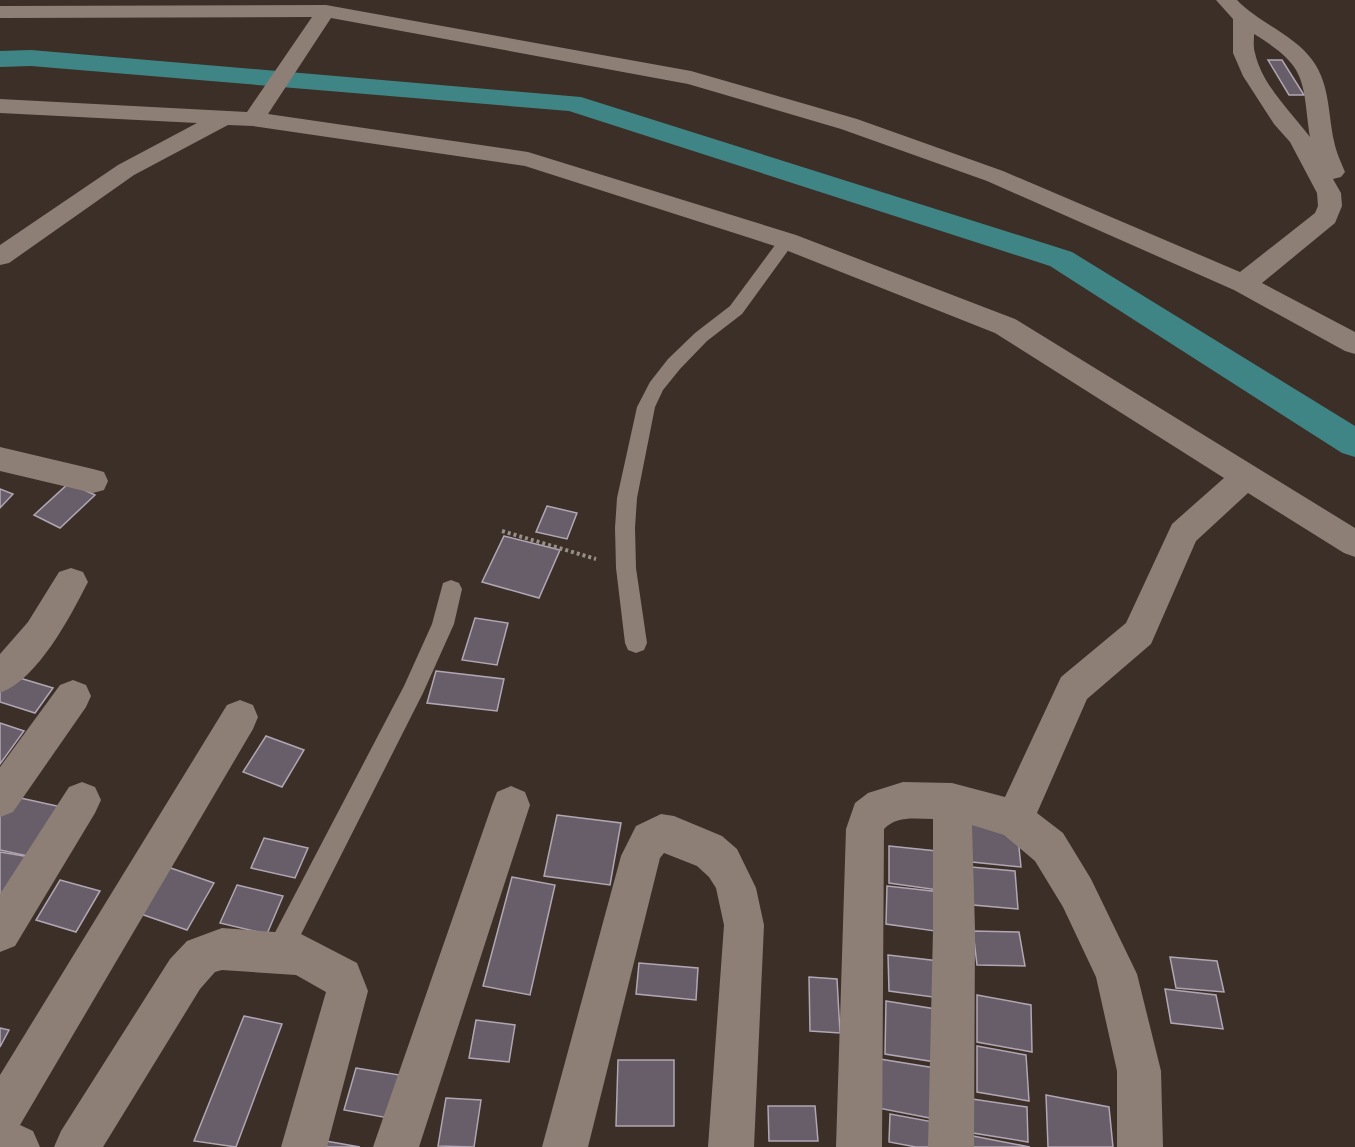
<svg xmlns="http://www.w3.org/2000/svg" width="1355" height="1147" font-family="Montserrat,sans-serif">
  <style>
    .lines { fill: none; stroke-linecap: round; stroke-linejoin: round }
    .canal { fill: #408586; fill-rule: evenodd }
    .building { fill: #685e69; stroke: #b1a6b3; stroke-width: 1.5 }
    .path { stroke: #988f88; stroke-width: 4; stroke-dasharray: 3 3; stroke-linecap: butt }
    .service { fill: #8d7f76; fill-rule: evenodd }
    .minor { fill: #8d7f76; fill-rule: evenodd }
  </style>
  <rect width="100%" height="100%" fill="#3b2f27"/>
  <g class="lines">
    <path class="canal" d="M31 50 581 97 1072 252 1355 426V457L1342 453 1050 266 569 111 31 66 0 67V51Z"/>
  </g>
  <g class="building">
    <path d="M1268 60H1282L1304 95H1289Z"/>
    <path d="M69 483 95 495 60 528 34 515Z"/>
    <path d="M0 489 13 494 0 508Z"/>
    <path d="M547 506 577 513 567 539 536 532Z"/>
    <path d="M504 536 560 550 539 598 482 582Z"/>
    <path d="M475 618 508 623 497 665 462 660Z"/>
    <path d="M436 671 504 679 497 711 427 703Z"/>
    <path d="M13 676 53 688 35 713 0 702V692Z"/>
    <path d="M0 723 24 731 0 764Z"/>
    <path d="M266 736 304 750 282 787 243 772Z"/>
    <path d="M7 795 66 808 37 858 0 850V806Z"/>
    <path d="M557 815 621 823 610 885 544 876Z"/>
    <path d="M969 824 1017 828 1021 867 972 862Z"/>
    <path d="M264 838 308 848 295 878 251 868Z"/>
    <path d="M889 846 937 851 938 890 889 883Z"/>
    <path d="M0 852 36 858 0 906Z"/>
    <path d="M165 866 214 883 187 930 138 913Z"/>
    <path d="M971 867 1015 871 1018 909 973 905Z"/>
    <path d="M512 877 555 885 530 995 483 986Z"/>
    <path d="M60 880 100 891 76 932 36 920Z"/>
    <path d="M237 885 283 896 267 934 220 923Z"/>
    <path d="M887 886 941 892 942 932 886 924Z"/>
    <path d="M973 931 1019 932 1025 966 977 965Z"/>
    <path d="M888 955 939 961 940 998 889 991Z"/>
    <path d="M1170 957 1217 961 1224 992 1176 988Z"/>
    <path d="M639 963 698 968 696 1000 636 994Z"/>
    <path d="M809 977 837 979 840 1033 810 1031Z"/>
    <path d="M1165 989 1216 995 1223 1029 1171 1023Z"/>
    <path d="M977 995 1031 1005 1032 1052 977 1042Z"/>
    <path d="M886 1001 942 1010V1063L885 1054Z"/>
    <path d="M244 1016 282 1024 236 1147 194 1141Z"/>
    <path d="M476 1020 515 1025 509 1062 469 1058Z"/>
    <path d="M0 1028 9 1030 0 1047Z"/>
    <path d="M977 1046 1026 1055 1029 1101 977 1092Z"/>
    <path d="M880 1059 941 1069 940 1120 878 1108Z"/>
    <path d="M618 1060H674V1126H616Z"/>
    <path d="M356 1068 406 1076 394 1119 344 1110Z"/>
    <path d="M1046 1095 1109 1107 1113 1147H1048Z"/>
    <path d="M446 1098 481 1100 474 1147 438 1146Z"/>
    <path d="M972 1099 1027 1107 1028 1142 973 1133Z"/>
    <path d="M768 1106H815L818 1141H769Z"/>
    <path d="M890 1114 939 1123V1147H916L889 1142Z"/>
    <path d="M973 1136 1030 1147H973Z"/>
    <path d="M320 1140 360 1147H318Z"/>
  </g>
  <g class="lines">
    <path class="path" d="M502 531 596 559"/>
    <g class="service">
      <path d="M787 236 793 237 795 241 742 314 707 341 680 369 663 390 655 407 637 498 635 528 636 568 647 643 644 650 636 653 628 650 625 643 616 568 615 528 617 498 637 407 650 382 668 359 695 333 730 306 781 237Z"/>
      <path d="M451 580 459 583 462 589 454 624 423 693 287 962 278 966 269 962 265 953 269 944 404 686 432 624 443 583Z"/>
    </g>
    <g class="minor">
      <path d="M1216 0H1237C1260 24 1294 34 1313 61 1330 85 1328 114 1334 141 1336 152 1341 162 1345 172L1341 177 1333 179 1341 193 1342 206 1335 223 1262 283 1355 332V354L1345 351 1234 290 987 181 841 129 688 84 331 18 268 114 528 152 796 235 1015 319 1355 528V557L1344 553 1248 493 1196 541 1151 644 1087 699 1037 813 1063 833 1091 879 1137 974 1161 1071 1163 1147H1117V1071L1096 977 1063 907 1035 861 1004 835 972 825 975 930 974 1147H928L933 930V819C916 819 897 815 884 829L882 1147H836L846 829 855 803 868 793 903 782 952 783 1005 797 1061 677 1126 623 1172 524 1224 478 995 333 778 247 525 166 253 126 228 125 134 175 9 263 0 265V245L118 165 197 123 0 113V99L247 112 312 17 0 18V6L326 5 691 71 857 119 1003 171 1240 272 1315 213 1318 206 1317 193 1290 142 1274 124 1243 76 1233 53V19ZM1254 34C1308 67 1302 79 1310 137 1291 112 1262 85 1255 53 1253 47 1254 40 1254 34Z"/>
      <path d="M0 447 93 469 104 472 108 481 104 490 93 493 0 471Z"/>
      <path d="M71 568 83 572 88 582C70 617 38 679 0 693V654L28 622 59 572Z"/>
      <path d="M73 680 86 685 91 696 86 707 13 812 0 817V767L60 685Z"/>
      <path d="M240 700 253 705 258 717 253 729 20 1125 33 1131 40 1147H0V1075L227 705Z"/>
      <path d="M82 782 95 787 101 800 95 813 15 946 0 952V894L69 787Z"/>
      <path d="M511 786 525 792 530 805 419 1147H373L492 805 497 792Z"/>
      <path d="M661 814 674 816 722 836 737 849 756 888 764 925 754 1147H708L724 925 716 888 709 877 697 866 664 853 660 858 588 1147H542L621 856 636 826Z"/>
      <path d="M222 928 301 934 357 963 368 991 327 1147H281L326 992 296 975 222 970 215 972 200 989 103 1147H54L61 1131 170 959 187 941Z"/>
    </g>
  </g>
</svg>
